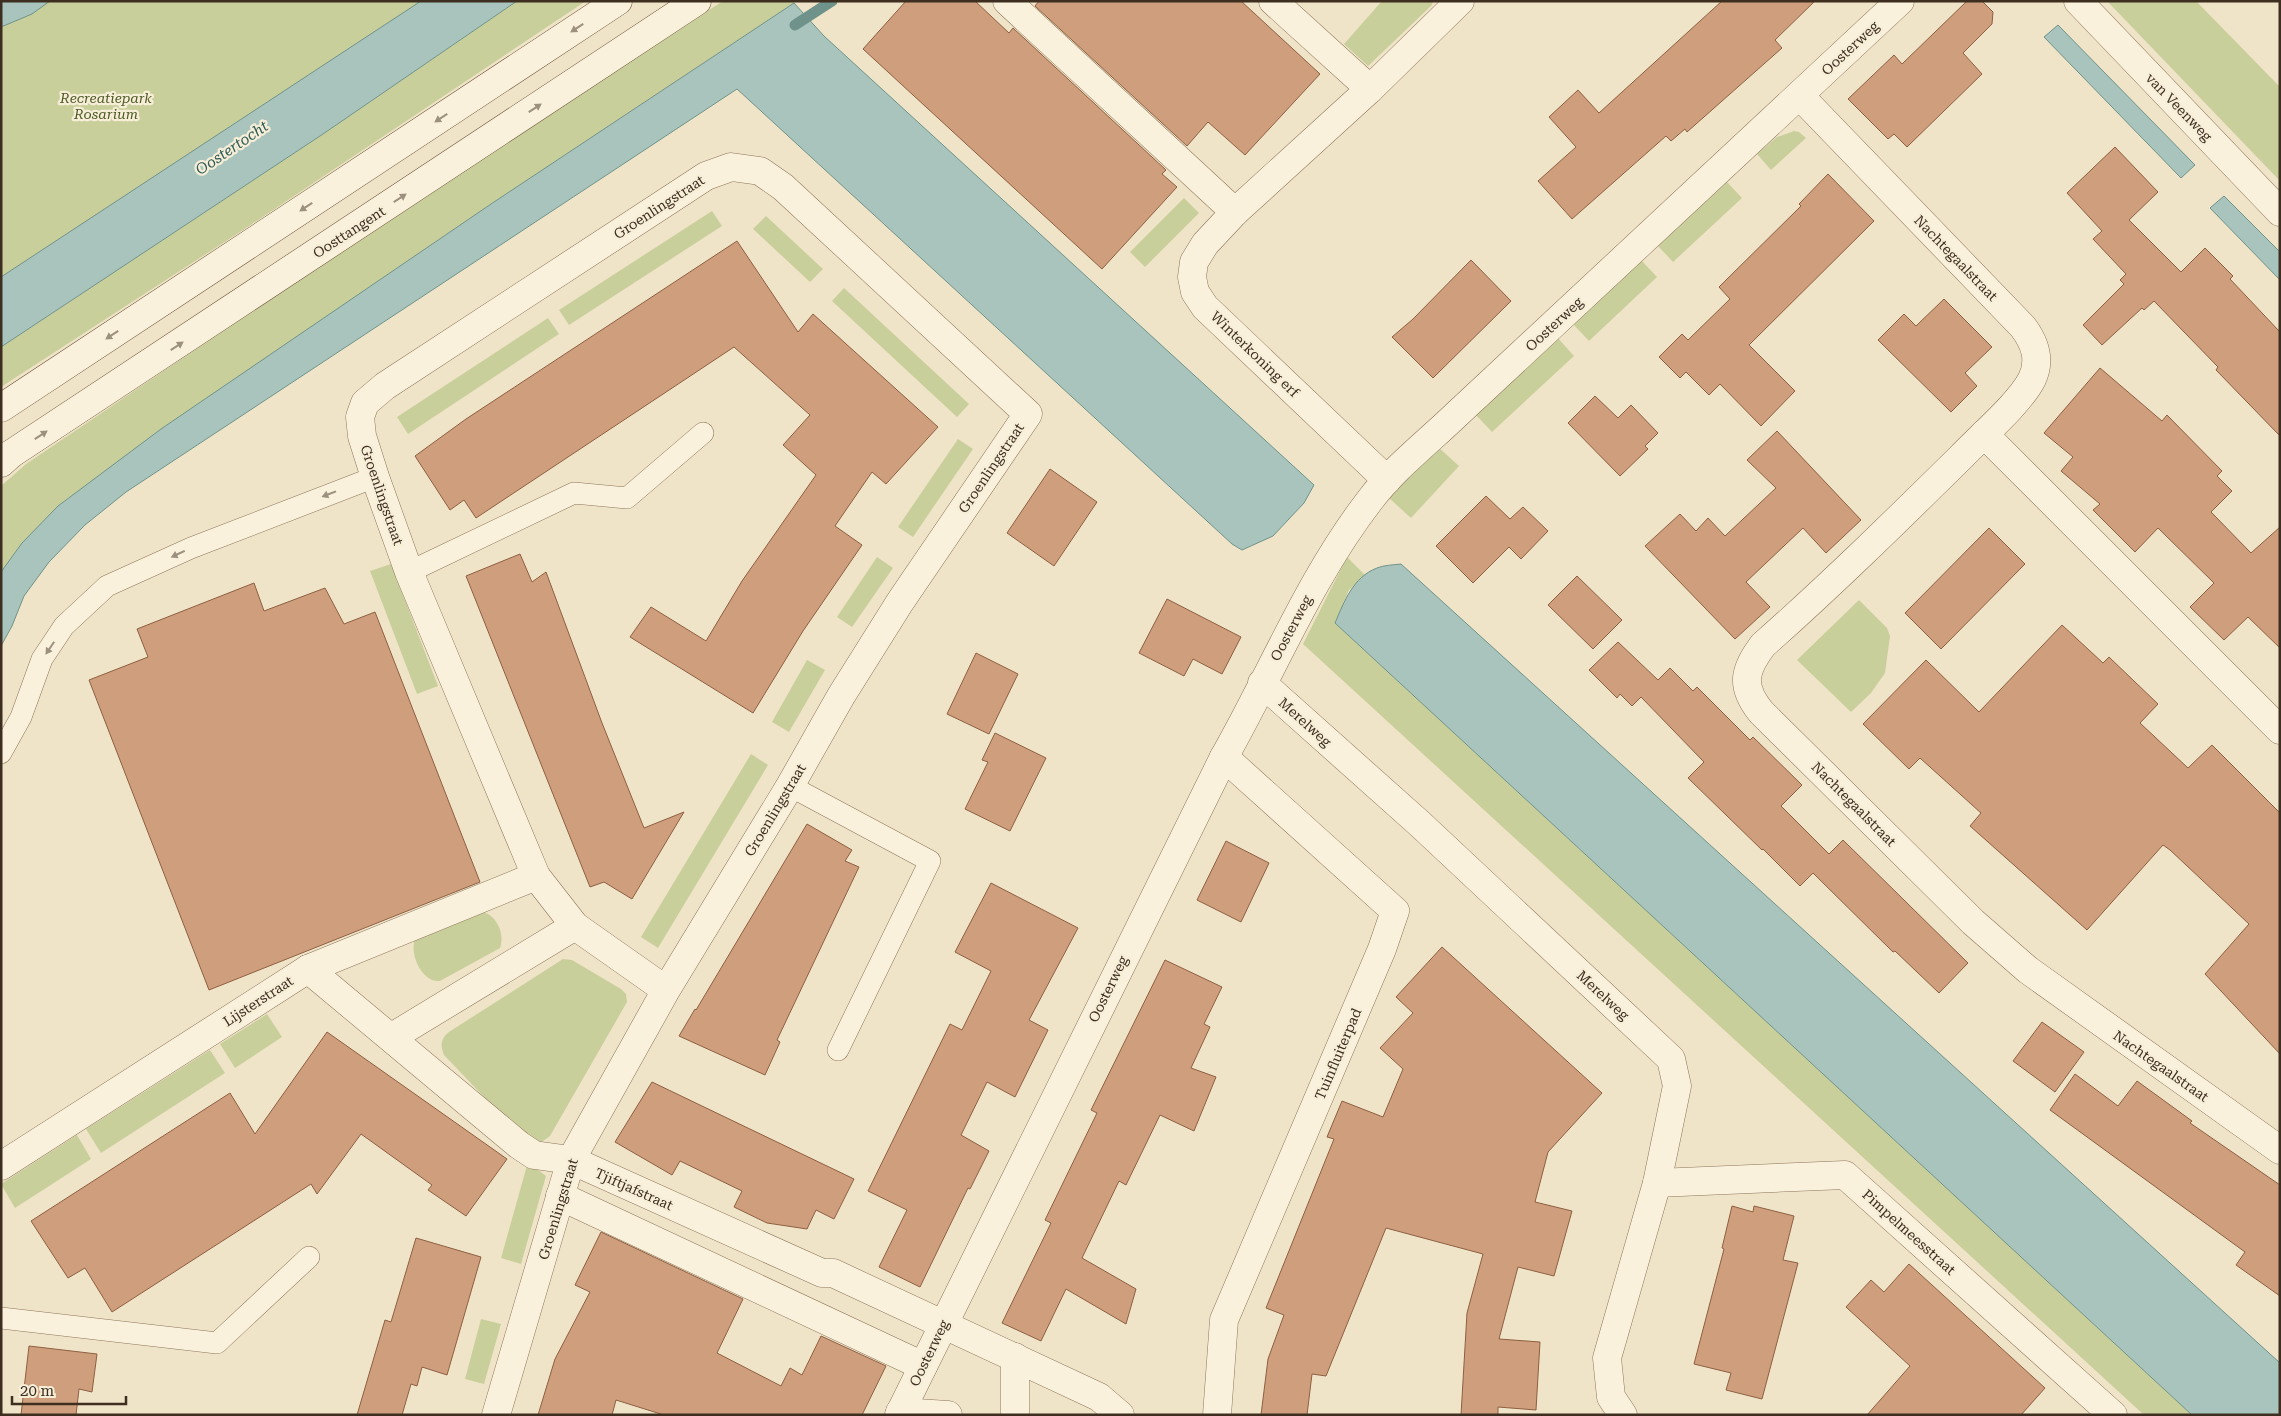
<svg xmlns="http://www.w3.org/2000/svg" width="2281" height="1416" font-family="'Roboto Serif',serif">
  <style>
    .green { fill: #c9cf9b }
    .water { fill: #a9c4bc; stroke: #6f938a }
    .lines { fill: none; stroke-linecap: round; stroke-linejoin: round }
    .stream { stroke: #6f938a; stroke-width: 11 }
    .building { fill: #cf9f7d; stroke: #8d5f41 }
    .lane-casing { stroke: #8d765c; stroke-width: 22 }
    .street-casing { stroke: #8d765c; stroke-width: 29 }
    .secondary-casing { stroke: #6f573f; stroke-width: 29 }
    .lane { stroke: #faf1dc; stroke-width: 21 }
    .street { stroke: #faf1dc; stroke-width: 28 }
    .secondary { stroke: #faf1dc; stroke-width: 28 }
    .oneway { fill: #9c907e }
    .labels { text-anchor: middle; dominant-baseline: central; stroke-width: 4.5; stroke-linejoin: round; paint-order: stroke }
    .street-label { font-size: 14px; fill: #3d2e20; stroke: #f7eed8 }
    .park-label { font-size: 14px; font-style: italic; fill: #4d5a26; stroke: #f7eed8 }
    .water-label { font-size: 15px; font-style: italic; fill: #2f5d5a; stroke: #f7eed8 }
  </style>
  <rect width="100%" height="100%" fill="#f0e4c8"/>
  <g class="green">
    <path d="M1 1H456L1 299Z"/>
    <path d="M517 1H586L243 230 1 387V347L323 134Z"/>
    <path d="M723 1H797L491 204 288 343 22 543 1 572V486L26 464C257 308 488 151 723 1Z"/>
    <path d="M1382 1H1433L1432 5 1368 66 1344 44Z"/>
    <path d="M2107 1H2196L2280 87V181Z"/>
    <path d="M1794 131 1799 132 1806 138 1771 170 1757 154 1777 137Z"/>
    <path d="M1727 182 1742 198 1673 262 1658 246Z"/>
    <path d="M1184 198 1199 213 1145 267 1130 252Z"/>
    <path d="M712 211 722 226 569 325 559 310Z"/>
    <path d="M766 216 823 269 810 282 753 229Z"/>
    <path d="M1641 260 1657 277 1589 341 1573 324Z"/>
    <path d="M844 288 969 404 957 417 832 301Z"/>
    <path d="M548 318 559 334 408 434 397 417Z"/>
    <path d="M1557 337 1574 356 1492 432 1475 414Z"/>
    <path d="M958 439 973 449 913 537 898 527Z"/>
    <path d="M1437 446 1459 466 1411 518 1389 498Z"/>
    <path d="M877 557 893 568 852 627 837 617Z"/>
    <path d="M1347 557 1365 575 1349 590 1335 623 2192 1415H2144L1303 644Z"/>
    <path d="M391 564 438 686 417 694 370 571Z"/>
    <path d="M1859 600 1887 628 1890 636 1885 673 1871 693 1851 712 1797 660Z"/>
    <path d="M807 660 825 670 789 732 772 722Z"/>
    <path d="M751 754 768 765 658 948 641 937Z"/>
    <path d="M483 912C497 916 505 934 500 948L440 981C422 983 409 954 415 939Z"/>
    <path d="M563 959 572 960 621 989 626 994 627 1002 550 1136 540 1143 524 1139 444 1055C439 1044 442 1036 452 1030Z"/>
    <path d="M267 1014 282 1037 235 1068 220 1044Z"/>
    <path d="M210 1050 225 1073 101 1153 86 1129Z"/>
    <path d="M77 1135 91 1159 15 1208 1 1184Z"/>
    <path d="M528 1162 546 1176 521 1264 501 1258Z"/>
    <path d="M481 1319 501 1324 484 1384 465 1379Z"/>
  </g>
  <g class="water">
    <path d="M1 1H50L32 14 1 27Z"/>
    <path d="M421 1H517L323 134 1 347V277Z"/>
    <path d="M794 3 824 36 1314 485 1304 503 1273 536 1242 550 1232 544 737 89 126 492 85 525 49 562 24 596 12 626 1 646V572L22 543 58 506 161 429 491 204Z"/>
    <path d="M2058 25 2195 165 2181 178 2044 37Z"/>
    <path d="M2224 196 2280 252V280L2210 208Z"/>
    <path d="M1401 564 2280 1363V1415H2192L1335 623C1344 602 1353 577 1377 568 1384 565 1393 565 1401 564Z"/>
  </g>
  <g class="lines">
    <path class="stream" d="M795 25 832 1"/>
  </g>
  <g class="building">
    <path d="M906 1H975L1009 33 1013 28 1166 170 1162 174 1177 187 1102 269 863 49Z"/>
    <path d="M1039 1H1241L1320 74 1245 155 1208 122 1187 146 1035 6Z"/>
    <path d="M1722 1H1815L1775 40 1782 48 1687 132 1685 129 1671 141 1666 136 1572 219 1538 181 1576 147 1549 117 1578 90 1599 113Z"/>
    <path d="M1967 1H1982L1993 12 1992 24 1963 53 1982 74 1907 147 1894 134 1888 139 1848 99 1894 55 1902 64Z"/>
    <path d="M2115 147 2158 192 2129 220 2181 272 2205 248 2233 276 2230 279 2280 332V436L2216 370 2218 367 2154 301 2144 310 2142 308 2102 345 2083 325 2124 284 2120 280 2126 274 2093 239 2102 231 2067 193Z"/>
    <path d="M1828 174 1874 221 1749 345 1795 391 1761 426 1720 384 1709 395 1686 372 1680 378 1659 357 1682 334 1688 340 1730 299 1719 287 1801 206 1799 204Z"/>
    <path d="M737 241 798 332 813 314 938 427 886 484 872 472 835 526 862 545 803 631 753 713 630 637 651 607 706 641 742 581 816 475 783 445 810 415 734 347 476 518 464 500 450 510 415 456 466 419Z"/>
    <path d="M1471 260 1511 301 1433 378 1392 337 1413 319Z"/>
    <path d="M1944 299 1992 347 1965 373 1977 386 1951 412 1878 340 1904 314 1916 326Z"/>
    <path d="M2100 368 2162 421 2167 415 2222 471 2217 476 2232 491 2211 512 2251 553 2280 527V648L2248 617 2224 640 2190 607 2214 583 2158 528 2135 552 2093 510 2100 504 2061 471 2073 457 2044 433Z"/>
    <path d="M1595 396 1618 418 1631 405 1658 433 1645 446 1648 449 1620 476 1568 423Z"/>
    <path d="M1777 431 1861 520 1826 553 1803 528 1746 582 1770 607 1735 639 1645 546 1680 514 1696 531 1708 518 1725 536 1776 488 1747 460Z"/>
    <path d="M1050 469 1097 502 1054 566 1007 533Z"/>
    <path d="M1486 496 1510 519 1523 507 1548 531 1521 559 1509 547 1473 583 1436 546Z"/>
    <path d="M1989 528 2025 564 1941 649 1905 613Z"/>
    <path d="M520 554 532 582 546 572 602 723 644 828 684 812 632 899 604 882 590 887 466 576Z"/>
    <path d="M1577 576 1622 620 1593 649 1548 605Z"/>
    <path d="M254 583 264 611 325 588 344 624 375 612 480 882 209 990 89 680 148 657 137 629Z"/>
    <path d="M1167 599 1241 637 1222 674 1193 659 1184 676 1139 653Z"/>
    <path d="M2062 625 2103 663 2109 657 2158 704 2140 723 2188 768 2212 745 2280 813V1054L2205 974 2249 924 2170 850 2163 845 2087 930 1970 826 1981 813 1920 758 1909 769 1863 724 1926 660 1979 712Z"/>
    <path d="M1618 642 1658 680 1670 668 1693 691 1697 687 1750 740 1753 737 1802 785 1781 806 1829 854 1843 840 1968 963 1939 993 1895 951 1893 952 1813 873 1800 886 1763 849 1762 850 1688 778 1704 762 1641 697 1632 706 1620 694 1617 698 1589 670Z"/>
    <path d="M976 653 1018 674 989 734 947 714Z"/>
    <path d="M995 733 1046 758 1010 831 965 809 988 762 982 760Z"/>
    <path d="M807 824 852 850 845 861 859 867 777 1040 780 1042 765 1075 679 1036 695 1009 696 1010Z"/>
    <path d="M1226 841 1269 863 1241 922 1197 900Z"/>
    <path d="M991 883 1078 928 1029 1020 1048 1030 1015 1097 987 1082 961 1135 989 1151 970 1189 968 1188 920 1287 879 1267 907 1210 868 1191 950 1024 962 1030 991 971 955 952Z"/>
    <path d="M1442 947 1602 1093 1548 1152 1535 1202 1572 1211 1554 1276 1518 1267 1499 1339 1540 1342 1536 1410 1498 1407V1415H1461L1467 1313 1483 1254 1386 1228 1326 1376 1312 1374 1307 1415H1261L1268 1359 1284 1315 1266 1308 1334 1139 1327 1137 1342 1101 1383 1117 1403 1069 1380 1048 1413 1013 1396 997Z"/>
    <path d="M1165 960 1222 987 1204 1024 1210 1027 1191 1068 1216 1077 1194 1131 1160 1115 1126 1185 1119 1181 1082 1258 1136 1289 1126 1324 1066 1289 1041 1341 1002 1323 1051 1223 1045 1220 1097 1113 1091 1110Z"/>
    <path d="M2042 1022 2084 1052 2055 1092 2013 1061Z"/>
    <path d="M327 1032 507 1159 466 1216 428 1190 432 1185 361 1134 317 1194 311 1184 112 1312 85 1268 68 1278 31 1221 230 1093 255 1134Z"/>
    <path d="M2075 1074 2118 1106 2137 1081 2192 1121 2190 1123 2280 1185V1296L2236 1265 2245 1252 2050 1110Z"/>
    <path d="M652 1082 854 1179 834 1219 816 1210 807 1229 767 1223 734 1207 742 1191 680 1161 672 1175 615 1142Z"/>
    <path d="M1732 1206 1753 1212 1754 1206 1794 1216 1783 1260 1798 1263 1762 1399 1726 1390 1731 1373 1694 1364 1724 1249 1722 1248Z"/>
    <path d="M601 1232 743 1299 717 1353 781 1386 790 1368 802 1375 821 1336 886 1366 862 1415H664L616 1400 612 1415H538L555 1359 590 1292 575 1285Z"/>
    <path d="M416 1238 481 1257 447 1375 422 1367 417 1386 411 1384 402 1415H357L385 1320 391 1322Z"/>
    <path d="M1909 1264 2045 1388 2021 1415H1867L1910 1366 1846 1307 1871 1280 1884 1292Z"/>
    <path d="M29 1346 97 1354 92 1392 79 1389 76 1415H21Z"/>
  </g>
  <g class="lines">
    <g class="lane-casing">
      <g id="lane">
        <path d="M409 572 574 493 627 498 703 433"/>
        <path d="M1 753 21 717 42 659 64 626 107 586 191 548 375 477"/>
        <path d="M790 786 930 861 838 1050"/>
        <path d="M1 1318 217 1343 309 1257"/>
      </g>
    </g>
    <g class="street-casing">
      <g id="street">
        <path d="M1007 1 1235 212"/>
        <path d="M1273 1 1370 89"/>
        <path d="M2078 1 2280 212"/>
        <path d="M1800 96 2023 327C2035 343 2041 360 2032 379 2020 403 1980 437 1961 457 1896 521 1831 585 1763 645 1744 670 1740 686 1761 712L1973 922 2028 970 2280 1150"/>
        <path d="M1984 434 2280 730"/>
        <path d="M1387 480 1205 307 1195 292 1192 277 1194 262 1205 244 1235 212 1370 89 1460 1"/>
        <path d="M1262 683 1420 824 1671 1059 1677 1086 1657 1183 1607 1358 1611 1397 1623 1415"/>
        <path d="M308 969 519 1145 534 1155 571 1160 822 1273H833L1099 1397 1120 1415"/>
        <path d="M392 1037 575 926"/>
        <path d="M1 1166 308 969 536 876"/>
        <path d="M1657 1183 1845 1175 2113 1415"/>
        <path d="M560 1196 923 1366"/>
        <path d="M900 1412 948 1415"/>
        <path d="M496 1415 571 1160 666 990 790 786 841 696 900 602 1028 414 783 187 760 171 731 167 706 176 385 386 365 403 360 417 362 436 375 477 409 572 536 876 575 926 666 990"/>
        <path d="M899 1415 1224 757C1273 671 1309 579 1370 500 1394 468 1428 442 1457 414L1900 1"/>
        <path d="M1015 1415V1357"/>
        <path d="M1217 1415 1224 1320 1382 949 1395 911 1224 757"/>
      </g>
    </g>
    <g class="secondary-casing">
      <g id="secondary">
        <path d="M1 408 618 1"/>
        <path d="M1 463 11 454 697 1"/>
      </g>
    </g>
    <use href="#lane" class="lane"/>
    <use href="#street" class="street"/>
    <use href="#secondary" class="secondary"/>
  </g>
  <defs><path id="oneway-solid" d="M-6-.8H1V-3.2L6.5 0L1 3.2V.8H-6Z" transform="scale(1.25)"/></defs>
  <g class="oneway">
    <use href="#oneway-solid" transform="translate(577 28) rotate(147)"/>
    <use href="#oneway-solid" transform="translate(535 108) rotate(-33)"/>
    <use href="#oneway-solid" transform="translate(441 118) rotate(147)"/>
    <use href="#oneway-solid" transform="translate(400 198) rotate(-33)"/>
    <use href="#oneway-solid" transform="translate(306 207) rotate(147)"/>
    <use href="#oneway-solid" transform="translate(112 335) rotate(147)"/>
    <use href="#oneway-solid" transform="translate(177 346) rotate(-33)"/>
    <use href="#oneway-solid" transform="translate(41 435) rotate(-33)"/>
    <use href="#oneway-solid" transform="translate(329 494) rotate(159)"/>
    <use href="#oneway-solid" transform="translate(178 554) rotate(155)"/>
    <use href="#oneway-solid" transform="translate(50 648) rotate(124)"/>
  </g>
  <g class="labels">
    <g class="street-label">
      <text transform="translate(1850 48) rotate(-43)">Oosterweg</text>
      <text transform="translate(2179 107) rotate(46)">van Veenweg</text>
      <text transform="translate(659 207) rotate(-33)">Groenlingstraat</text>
      <text transform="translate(349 232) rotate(-33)">Oosttangent</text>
      <text transform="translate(1956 258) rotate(46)">Nachtegaalstraat</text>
      <text transform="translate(1554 324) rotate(-43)">Oosterweg</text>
      <text transform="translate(1255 354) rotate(44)">Winterkoning erf</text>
      <text transform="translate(991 468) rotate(-56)">Groenlingstraat</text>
      <text transform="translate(382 495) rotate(71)">Groenlingstraat</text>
      <text transform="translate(1291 628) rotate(-62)">Oosterweg</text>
      <text transform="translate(1305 722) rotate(42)">Merelweg</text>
      <text transform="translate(1854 804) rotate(45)">Nachtegaalstraat</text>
      <text transform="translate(775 810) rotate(-59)">Groenlingstraat</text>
      <text transform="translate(1108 989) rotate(-64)">Oosterweg</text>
      <text transform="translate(1603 995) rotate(43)">Merelweg</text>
      <text transform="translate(258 1001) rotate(-33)">Lijsterstraat</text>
      <text transform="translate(1338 1054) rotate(-67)">Tuinfluiterpad</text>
      <text transform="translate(2161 1066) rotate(35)">Nachtegaalstraat</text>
      <text transform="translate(634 1189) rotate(24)">Tjiftjafstraat</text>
      <text transform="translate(558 1209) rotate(-73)">Groenlingstraat</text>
      <text transform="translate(1909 1232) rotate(42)">Pimpelmeesstraat</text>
      <text transform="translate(929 1353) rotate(-64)">Oosterweg</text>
    </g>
    <g class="park-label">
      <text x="106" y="98">Recreatiepark<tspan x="106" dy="16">Rosarium</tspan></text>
    </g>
    <g class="water-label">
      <text transform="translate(232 148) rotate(-34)">Oostertocht</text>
    </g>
  </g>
  <rect width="2281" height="1416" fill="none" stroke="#3d2e20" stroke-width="5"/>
  <path d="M12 1396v8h114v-8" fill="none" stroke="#3d2e20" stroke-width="2.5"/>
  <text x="20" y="1396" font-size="15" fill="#3d2e20" stroke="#f7eed8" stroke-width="4" paint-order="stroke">20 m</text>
</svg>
